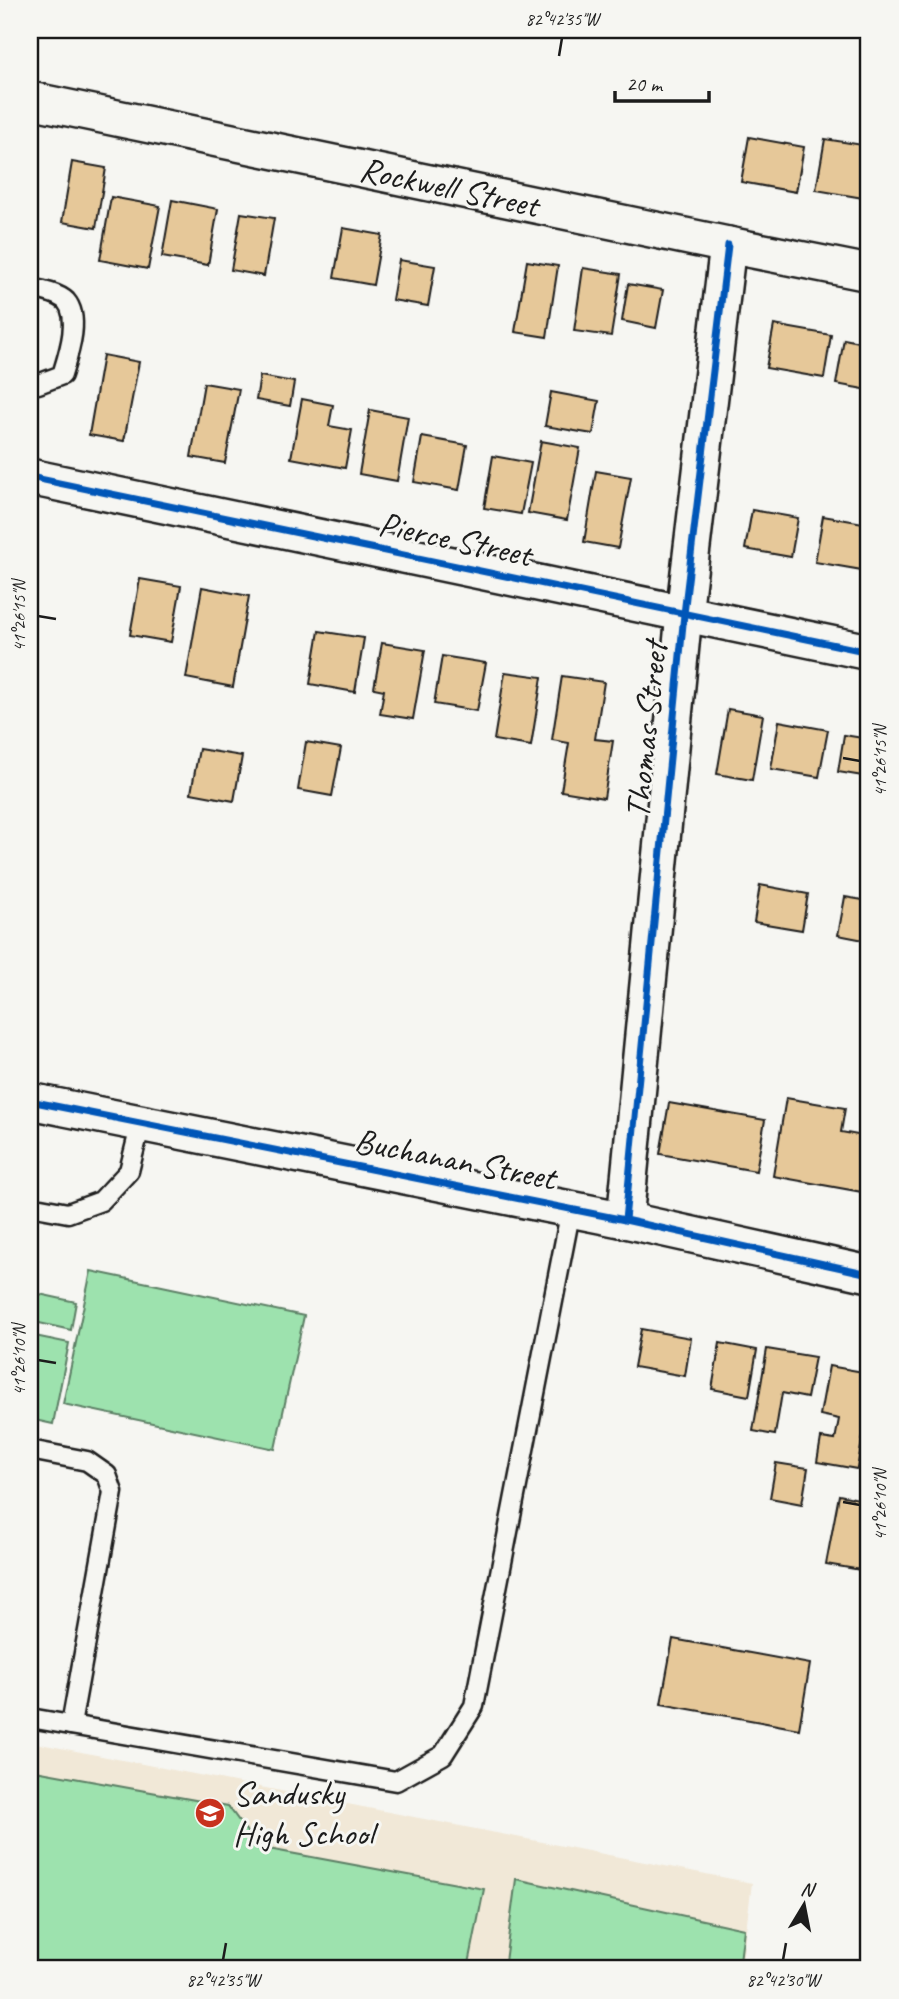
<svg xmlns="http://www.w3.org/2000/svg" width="899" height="1999" font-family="Caveat,sans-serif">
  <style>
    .built { fill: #f1e8d7 }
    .green { fill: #9de2ae; stroke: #5c7f65; stroke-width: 2 }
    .building { fill: #e6c899; stroke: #1c1c1c; stroke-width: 2 }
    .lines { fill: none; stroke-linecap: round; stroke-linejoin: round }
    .service-casing { stroke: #1c1c1c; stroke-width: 23 }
    .minor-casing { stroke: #1c1c1c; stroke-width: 40 }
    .service { stroke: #f6f6f2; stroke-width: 18 }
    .minor { stroke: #f6f6f2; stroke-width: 35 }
    .cycleway-casing { stroke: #f6f6f2; stroke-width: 11 }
    .cycleway { stroke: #0057b8; stroke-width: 7 }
    .ticks { fill: none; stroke: #1c1c1c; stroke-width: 2.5 }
    .labels { text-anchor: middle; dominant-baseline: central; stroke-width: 6; stroke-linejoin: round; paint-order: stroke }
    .street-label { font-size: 35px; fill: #1c1c1c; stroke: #f6f6f2 }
    .poi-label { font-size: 35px; fill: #1c1c1c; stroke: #f6f6f2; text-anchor: start }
    .neatline { fill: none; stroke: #1c1c1c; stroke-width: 2.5 }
    .ticks-label { font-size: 18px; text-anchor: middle; fill: #1c1c1c }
  </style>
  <rect width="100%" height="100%" fill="#f6f6f2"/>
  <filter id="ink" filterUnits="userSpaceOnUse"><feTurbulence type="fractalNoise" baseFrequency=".0143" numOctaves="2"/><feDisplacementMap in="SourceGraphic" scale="14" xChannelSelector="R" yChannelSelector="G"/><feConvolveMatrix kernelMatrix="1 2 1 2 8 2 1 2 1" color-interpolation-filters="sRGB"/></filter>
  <g filter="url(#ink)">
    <path class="built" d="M30 1742 752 1883 741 1969H30Z"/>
    <g class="green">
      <path d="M91 1271 304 1316 275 1449 63 1404Z"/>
      <path d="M30 1292 76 1302 71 1330 30 1321Z"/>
      <path d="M30 1335 69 1343 53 1424 30 1419Z"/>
      <path d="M30 1770 228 1806 258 1847 484 1889 468 1969H30Z"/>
      <path d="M516 1879 744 1929 739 1969H504Z"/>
    </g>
    <g class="building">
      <path d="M749 137 804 147 796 192 741 182Z"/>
      <path d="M825 139 869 146V199L816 190Z"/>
      <path d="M72 162 106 168 96 228 62 222Z"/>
      <path d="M111 197 160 206 148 269 100 260Z"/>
      <path d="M172 200 218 209 208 265 162 257Z"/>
      <path d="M241 213 274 218 264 276 231 270Z"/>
      <path d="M343 228 382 235 373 285 334 278Z"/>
      <path d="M399 260 435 266 428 306 392 300Z"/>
      <path d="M527 261 558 266 547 337 515 332Z"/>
      <path d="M583 268 621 274 611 336 574 331Z"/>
      <path d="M628 284 663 290 656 328 622 321Z"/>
      <path d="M774 325 831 335 824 378 766 368Z"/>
      <path d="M844 339 869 344V390L836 384Z"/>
      <path d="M103 355 139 362 124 441 89 435Z"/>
      <path d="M260 376 294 382 290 406 256 400Z"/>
      <path d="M204 383 239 389 225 463 191 457Z"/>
      <path d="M551 392 599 401 593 434 545 426Z"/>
      <path d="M302 399 333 405 329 426 352 430 345 468 291 458Z"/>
      <path d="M370 410 408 417 397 481 359 474Z"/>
      <path d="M422 437 467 445 459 490 414 482Z"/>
      <path d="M541 441 580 448 567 520 528 513Z"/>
      <path d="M493 456 531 463 521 514 484 508Z"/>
      <path d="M596 471 631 477 618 548 584 542Z"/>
      <path d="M752 510 798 518 791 557 745 549Z"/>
      <path d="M823 516 869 524 862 570 815 562Z"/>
      <path d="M140 579 181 586 171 642 130 635Z"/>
      <path d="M202 587 249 596 233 687 186 678Z"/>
      <path d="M319 631 364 638 355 692 310 684Z"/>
      <path d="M382 643 425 650 413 719 380 714 384 690 374 688Z"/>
      <path d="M442 656 486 663 477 711 434 704Z"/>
      <path d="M505 672 542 677 531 746 494 740Z"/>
      <path d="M562 676 604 682 595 739 613 741 604 798 561 791 569 743 552 740Z"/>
      <path d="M728 709 763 715 752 780 717 774Z"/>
      <path d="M779 721 828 730 819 777 771 769Z"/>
      <path d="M844 735 869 739V777L838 772Z"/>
      <path d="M306 742 341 748 332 796 298 790Z"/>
      <path d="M199 749 242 756 234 801 191 793Z"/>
      <path d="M760 885 808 894 802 930 754 922Z"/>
      <path d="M845 897 869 901V941L838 935Z"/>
      <path d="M786 1098 845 1108 841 1132 869 1137V1150L862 1192 773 1176Z"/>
      <path d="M669 1103 765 1120 756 1171 660 1154Z"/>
      <path d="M641 1329 691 1338 685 1376 634 1367Z"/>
      <path d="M720 1343 757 1350 749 1396 712 1389Z"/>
      <path d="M767 1349 815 1357 807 1398 782 1393 775 1435 753 1431Z"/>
      <path d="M829 1366 869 1373V1402L857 1469 817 1462 821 1438 835 1440 839 1419 820 1415Z"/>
      <path d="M776 1463 808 1468 802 1504 770 1498Z"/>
      <path d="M839 1495 869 1501V1525L861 1570 826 1564Z"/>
      <path d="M673 1639 810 1664 799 1729 661 1704Z"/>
    </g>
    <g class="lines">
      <g class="service-casing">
        <g id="service">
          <path d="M30 288C40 290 58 293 66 301 81 318 68 355 62 375L38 384 30 383"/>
          <path d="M30 1206 68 1213 101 1201 129 1171 141 1123"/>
          <path d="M30 1450 87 1461 107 1475 113 1492 71 1725"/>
          <path d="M30 1718 396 1781 443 1755 474 1706 571 1209"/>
        </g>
      </g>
      <g class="minor-casing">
        <g id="minor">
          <path d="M30 100 728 245 869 273"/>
          <path d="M30 477 869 652"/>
          <path d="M30 1101 625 1220 869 1274"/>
          <path d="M625 1220 684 614 728 245"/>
        </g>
      </g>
      <use href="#service" class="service"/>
      <use href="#minor" class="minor"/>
      <g class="cycleway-casing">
        <g id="cycleway">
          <path d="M30 477 869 652"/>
          <path d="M30 1101 625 1220 869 1274"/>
          <path d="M625 1220 684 614 728 245"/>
        </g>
      </g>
      <use href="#cycleway" class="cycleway"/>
    </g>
  </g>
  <path class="ticks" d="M559 56 562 38M38 616 56 619M843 758 860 761M38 1360 56 1363M843 1502 860 1505M223 1960 226 1943M783 1960 786 1943"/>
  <defs>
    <g id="school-disc" transform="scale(1.575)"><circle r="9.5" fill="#c8321e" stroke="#f6f6f2"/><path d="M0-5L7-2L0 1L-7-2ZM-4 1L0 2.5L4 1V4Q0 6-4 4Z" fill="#fff"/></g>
  </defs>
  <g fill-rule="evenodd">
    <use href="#school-disc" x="210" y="1813"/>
  </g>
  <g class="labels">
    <g class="street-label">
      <text transform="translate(449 187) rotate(12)">Rockwell Street</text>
      <text transform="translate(455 539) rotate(12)">Pierce Street</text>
      <text transform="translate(646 730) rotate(-84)">Thomas Street</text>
      <text transform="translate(455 1159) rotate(11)">Buchanan Street</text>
    </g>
    <g class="poi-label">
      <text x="233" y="1793">Sandusky<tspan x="233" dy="40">High School</tspan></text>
    </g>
  </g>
  <rect width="899" height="1999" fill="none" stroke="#f6f6f2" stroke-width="77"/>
  <g transform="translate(804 1905) rotate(10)" stroke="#f6f6f2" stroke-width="5" paint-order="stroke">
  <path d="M0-5L12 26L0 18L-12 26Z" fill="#1c1c1c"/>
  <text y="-10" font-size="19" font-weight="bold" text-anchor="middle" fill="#1c1c1c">N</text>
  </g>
  <path d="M615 91v10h94v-10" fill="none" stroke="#1c1c1c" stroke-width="3.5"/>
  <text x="626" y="91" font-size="21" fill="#1c1c1c" stroke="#f6f6f2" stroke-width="5" paint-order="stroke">20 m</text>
  <rect x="38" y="38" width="822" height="1922" class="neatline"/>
  <g class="ticks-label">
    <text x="562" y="25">82°42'35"W</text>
    <text transform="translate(19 616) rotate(-90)" y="6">41°26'15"N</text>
    <text transform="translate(880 761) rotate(-90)" y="6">41°26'15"N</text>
    <text transform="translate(19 1360) rotate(-90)" y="6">41°26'10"N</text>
    <text transform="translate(880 1505) rotate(-90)" y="6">41°26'10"N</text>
    <text x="223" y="1986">82°42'35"W</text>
    <text x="783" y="1986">82°42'30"W</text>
  </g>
</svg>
